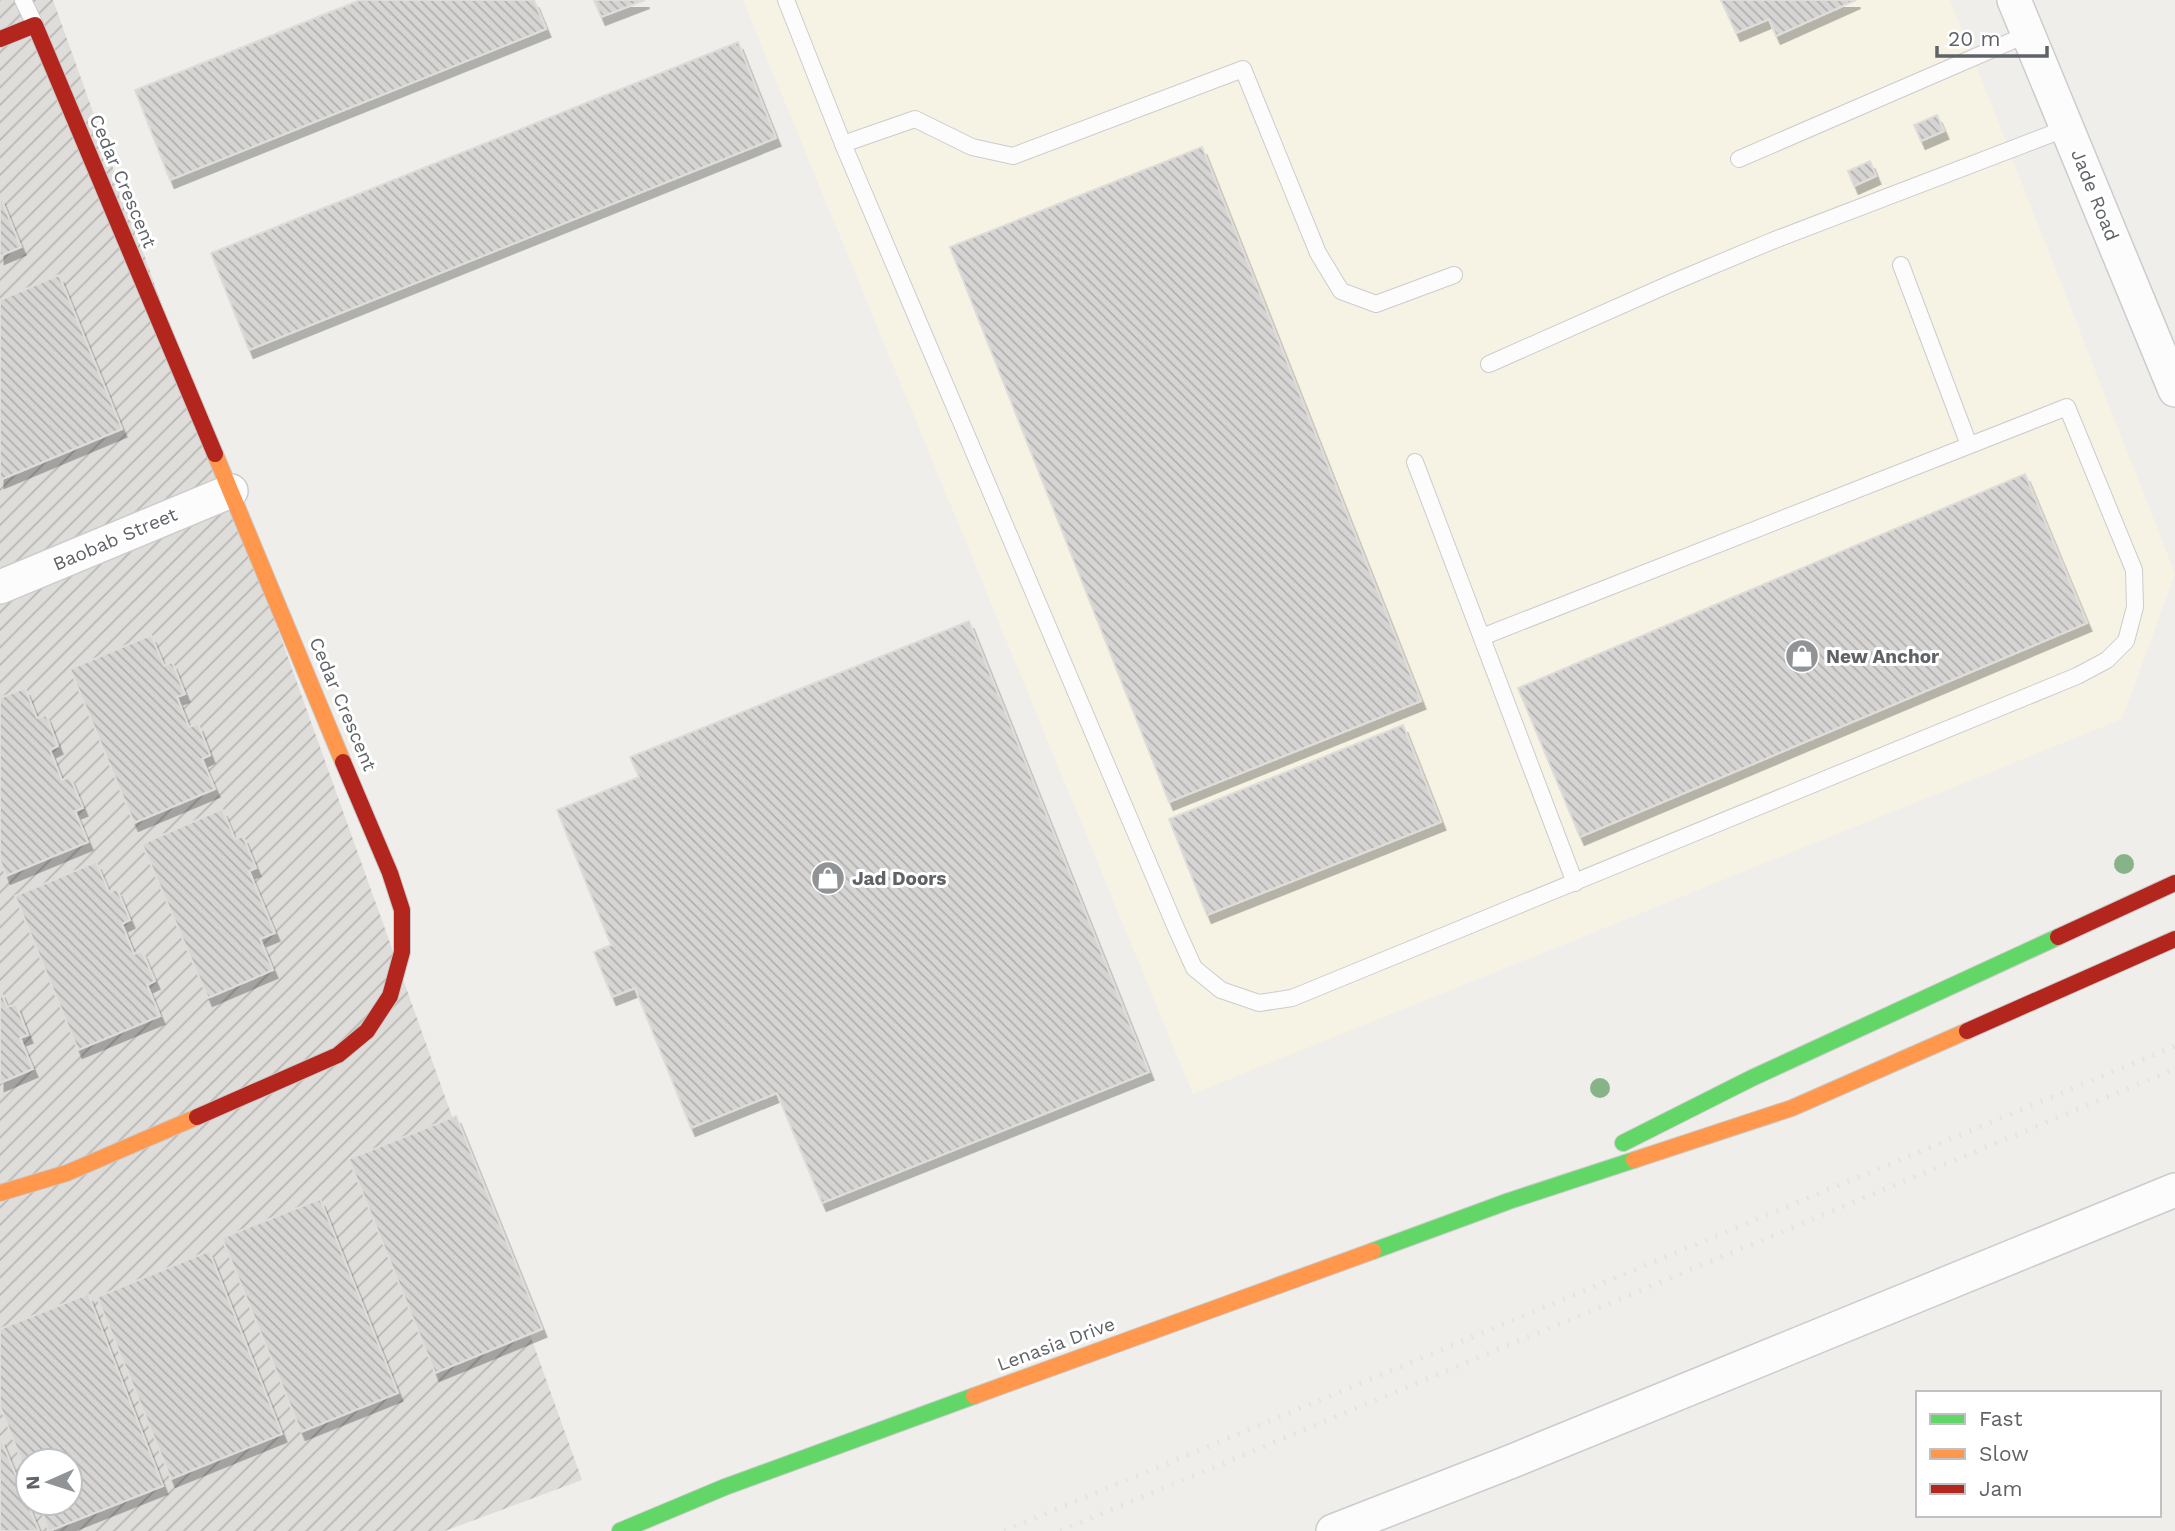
<svg xmlns="http://www.w3.org/2000/svg" width="2175" height="1531" font-family="'Work Sans',sans-serif">
  <style>
    .commercial { fill: #f7f3e4 }
    .industrial { fill: url(#industrial-furrows); fill-rule: evenodd }
    .building { fill: url(#building-back-hatch); stroke: #deddd9; stroke-width: 2; filter: url(#shadow) }
    .lines { fill: none; stroke-linecap: round; stroke-linejoin: round }
    .lane-casing { stroke: #cbcccc; stroke-width: 18 }
    .street-casing { stroke: #cbcccc; stroke-width: 36 }
    .fast-casing { stroke: #cacacb; stroke-width: 18 }
    .slow-casing { stroke: #cacacb; stroke-width: 18 }
    .jam-casing { stroke: #cacacb; stroke-width: 18 }
    .lane { stroke: #fdfcfc; stroke-width: 16 }
    .street { stroke: #fdfcfc; stroke-width: 33 }
    .fast { stroke: #63d668; stroke-width: 16 }
    .slow { stroke: #ff974d; stroke-width: 16 }
    .jam { stroke: #b3261e; stroke-width: 16 }
    .rail { stroke: #e4e4e4; stroke-width: 5; stroke-dasharray: 2 9; stroke-linecap: butt }
    .tree { fill: #88b388 }
    .labels { text-anchor: middle; dominant-baseline: central; stroke-width: 6; stroke-linejoin: round; paint-order: stroke }
    .street-label { font-size: 19px; fill: #5f6368; stroke: #fff }
    .poi-label { font-size: 19px; font-weight: bold; fill: #5f6368; stroke: #fff; text-anchor: start }
  </style>
  <defs>
    <pattern id="industrial-furrows" width="10" height="10" patternUnits="userSpaceOnUse" patternTransform="scale(1.75)"><rect width="10" height="10" fill="#dfddda"/><path d="M-1 1l2-2M0 10L10 0M9 11l2-2" fill="none" stroke="#b8b7b5"/></pattern>
    <pattern id="building-back-hatch" width="6" height="6" patternUnits="userSpaceOnUse" patternTransform="scale(1.75)"><rect width="6" height="6" fill="#d6d5d3"/><path d="M-1 5l2 2M0 0l6 6M5-1l2 2" fill="none" stroke="#b1b0af"/></pattern>
    <filter id="shadow"><feDropShadow dx="4.5" dy="8" stdDeviation="0" flood-color="#0004"/></filter>
  </defs>
  <rect width="100%" height="100%" fill="#efeeea"/>
  <path class="commercial" d="M743 0H1950L2175 574 2122 719 1193 1094Z"/>
  <path class="industrial" d="M0 0H53L582 1480 445 1531H0ZM28 1461H70V1503H28Z"/>
  <g class="building">
    <path d="M360 0H534L546 29 170 180 135 90Z"/>
    <path d="M594 0H645L601 17Z"/>
    <path d="M1721 0H1856L1776 36 1769 19 1736 33Z"/>
    <path d="M738 42 776 138 249 350 211 253Z"/>
    <path d="M1937 115 1944 131 1921 141 1914 125Z"/>
    <path d="M1202 147 1421 701 1169 802 950 247Z"/>
    <path d="M1870 161 1876 176 1854 186 1848 171Z"/>
    <path d="M0 196 21 247 0 256Z"/>
    <path d="M59 275 122 429 0 480V300Z"/>
    <path d="M2025 474 2087 623 1580 837 1518 688Z"/>
    <path d="M969 621 1149 1072 822 1203 777 1093 691 1128 635 988 612 997 594 952 611 945 557 810 639 777 630 757Z"/>
    <path d="M151 635 164 666 172 662 185 694 177 697 189 727 198 724 210 755 202 759 215 789 134 823 70 669Z"/>
    <path d="M25 688 37 718 46 715 58 746 50 750 62 780 70 777 83 808 75 811 88 842 6 876 0 860V698Z"/>
    <path d="M1403 725 1441 822 1207 915 1169 819Z"/>
    <path d="M222 809 235 839 243 836 256 868 249 871 275 933 260 939 273 970 208 998 142 844Z"/>
    <path d="M96 862 109 892 117 889 130 920 122 924 134 954 142 951 155 981 147 985 160 1016 78 1050 15 896Z"/>
    <path d="M0 990 7 1007 16 1004 28 1035 20 1038 33 1069 0 1083Z"/>
    <path d="M456 1116 542 1329 435 1373 349 1159Z"/>
    <path d="M320 1199 398 1393 301 1432 222 1238Z"/>
    <path d="M209 1251 282 1434 171 1479 97 1297Z"/>
    <path d="M88 1294 163 1486 49 1531 38 1503H70V1461H28V1477L0 1406V1329Z"/>
    <path d="M0 1437 39 1531H0Z"/>
  </g>
  <g class="lines">
    <g class="lane-casing">
      <g id="lane">
        <path d="M23 0 35 25"/>
        <path d="M786 0 843 144 1176 928 1194 968 1221 990 1259 1003 1292 998 2077 676 2107 660 2126 641 2135 607 2134 570 2067 407 1482 637"/>
        <path d="M843 144 915 119 972 147 1013 156 1243 69 1318 253 1341 291 1376 304 1454 275"/>
        <path d="M1739 159 2028 34"/>
        <path d="M1901 265 1969 445"/>
        <path d="M1489 364 1674 282 1772 241 2067 128"/>
        <path d="M1415 462 1575 883"/>
      </g>
    </g>
    <g class="street-casing">
      <g id="street">
        <path d="M2014 0 2175 390"/>
        <path d="M0 587 231 491"/>
        <path d="M1333 1531 1510 1462 2175 1190"/>
      </g>
    </g>
    <g class="fast-casing">
      <g id="fast">
        <path d="M1623 1143 1752 1078 2058 937"/>
        <path d="M1373 1251 1509 1201 1634 1160"/>
        <path d="M620 1531 725 1487 974 1396"/>
      </g>
    </g>
    <g class="slow-casing">
      <g id="slow">
        <path d="M215 454 343 762"/>
        <path d="M1634 1160 1792 1108 1967 1031"/>
        <path d="M0 1193 67 1173 197 1117"/>
        <path d="M974 1396 1373 1251"/>
      </g>
    </g>
    <g class="jam-casing">
      <g id="jam">
        <path d="M0 39 35 25 215 454"/>
        <path d="M2058 937 2175 883"/>
        <path d="M1967 1031 2175 939"/>
        <path d="M197 1117 338 1055 367 1031 390 996 402 952V910L390 873 343 762"/>
      </g>
    </g>
    <use href="#lane" class="lane"/>
    <use href="#street" class="street"/>
    <use href="#fast" class="fast"/>
    <use href="#slow" class="slow"/>
    <use href="#jam" class="jam"/>
    <g class="rail">
      <path d="M1004 1531 2175 1046"/>
      <path d="M1060 1531 2175 1069"/>
    </g>
  </g>
  <g class="tree">
    <circle cx="2124" cy="864" r="10"/>
    <circle cx="1600" cy="1088" r="10"/>
  </g>
  <defs>
    <g id="shop-disc" transform="scale(1.75)"><circle r="9.5" fill="#919496" stroke="#fff"/><path d="M-5-2.5h2.3a2.7 3.5 0 0 1 5.4 0H5L5.5 6h-11ZM-1.5-2.5h3a1.5 2.3 0 0 0-3 0Z" fill="#fff"/></g>
  </defs>
  <g fill-rule="evenodd">
    <use href="#shop-disc" x="1802" y="656"/>
    <use href="#shop-disc" x="828" y="878"/>
  </g>
  <g class="labels">
    <g class="street-label">
      <text transform="translate(123 181) rotate(67)">Cedar Crescent</text>
      <text transform="translate(2095 195) rotate(68)">Jade Road</text>
      <text transform="translate(115 539) rotate(-23)">Baobab Street</text>
      <text transform="translate(343 704) rotate(67)">Cedar Crescent</text>
      <text transform="translate(1056 1344) rotate(-20)">Lenasia Drive</text>
    </g>
    <g class="poi-label">
      <text x="1826" y="656">New Anchor</text>
      <text x="852" y="878">Jad Doors</text>
    </g>
  </g>
  <rect x="1916" y="1391" width="245" height="126" fill="#ffffff" stroke="#bfc1c3" stroke-width="2"/>
  <rect x="1930" y="1414" width="35" height="10" fill="#63d668" stroke="#bfc1c3" stroke-width="2"/>
  <text x="1979" y="1426" font-size="21" fill="#5f6368">Fast</text>
  <rect x="1930" y="1449" width="35" height="10" fill="#ff974d" stroke="#bfc1c3" stroke-width="2"/>
  <text x="1979" y="1461" font-size="21" fill="#5f6368">Slow</text>
  <rect x="1930" y="1484" width="35" height="10" fill="#b3261e" stroke="#bfc1c3" stroke-width="2"/>
  <text x="1979" y="1496" font-size="21" fill="#5f6368">Jam</text>
  <g transform="translate(49 1482) rotate(267)"><circle r="33" fill="#ffffff" stroke="#bfc1c3" stroke-width="2"/>
  <path d="M0-5L12 26L0 18L-12 26Z" fill="#919496"/>
  <text y="-10" font-size="19" font-weight="bold" text-anchor="middle" fill="#5f6368">N</text>
  </g>
  <path d="M1937 46v10h110v-10" fill="none" stroke="#5f6368" stroke-width="3.5"/>
  <text x="1948" y="46" font-size="21" fill="#5f6368" stroke="#ffffff" stroke-width="5" paint-order="stroke">20 m</text>
</svg>
